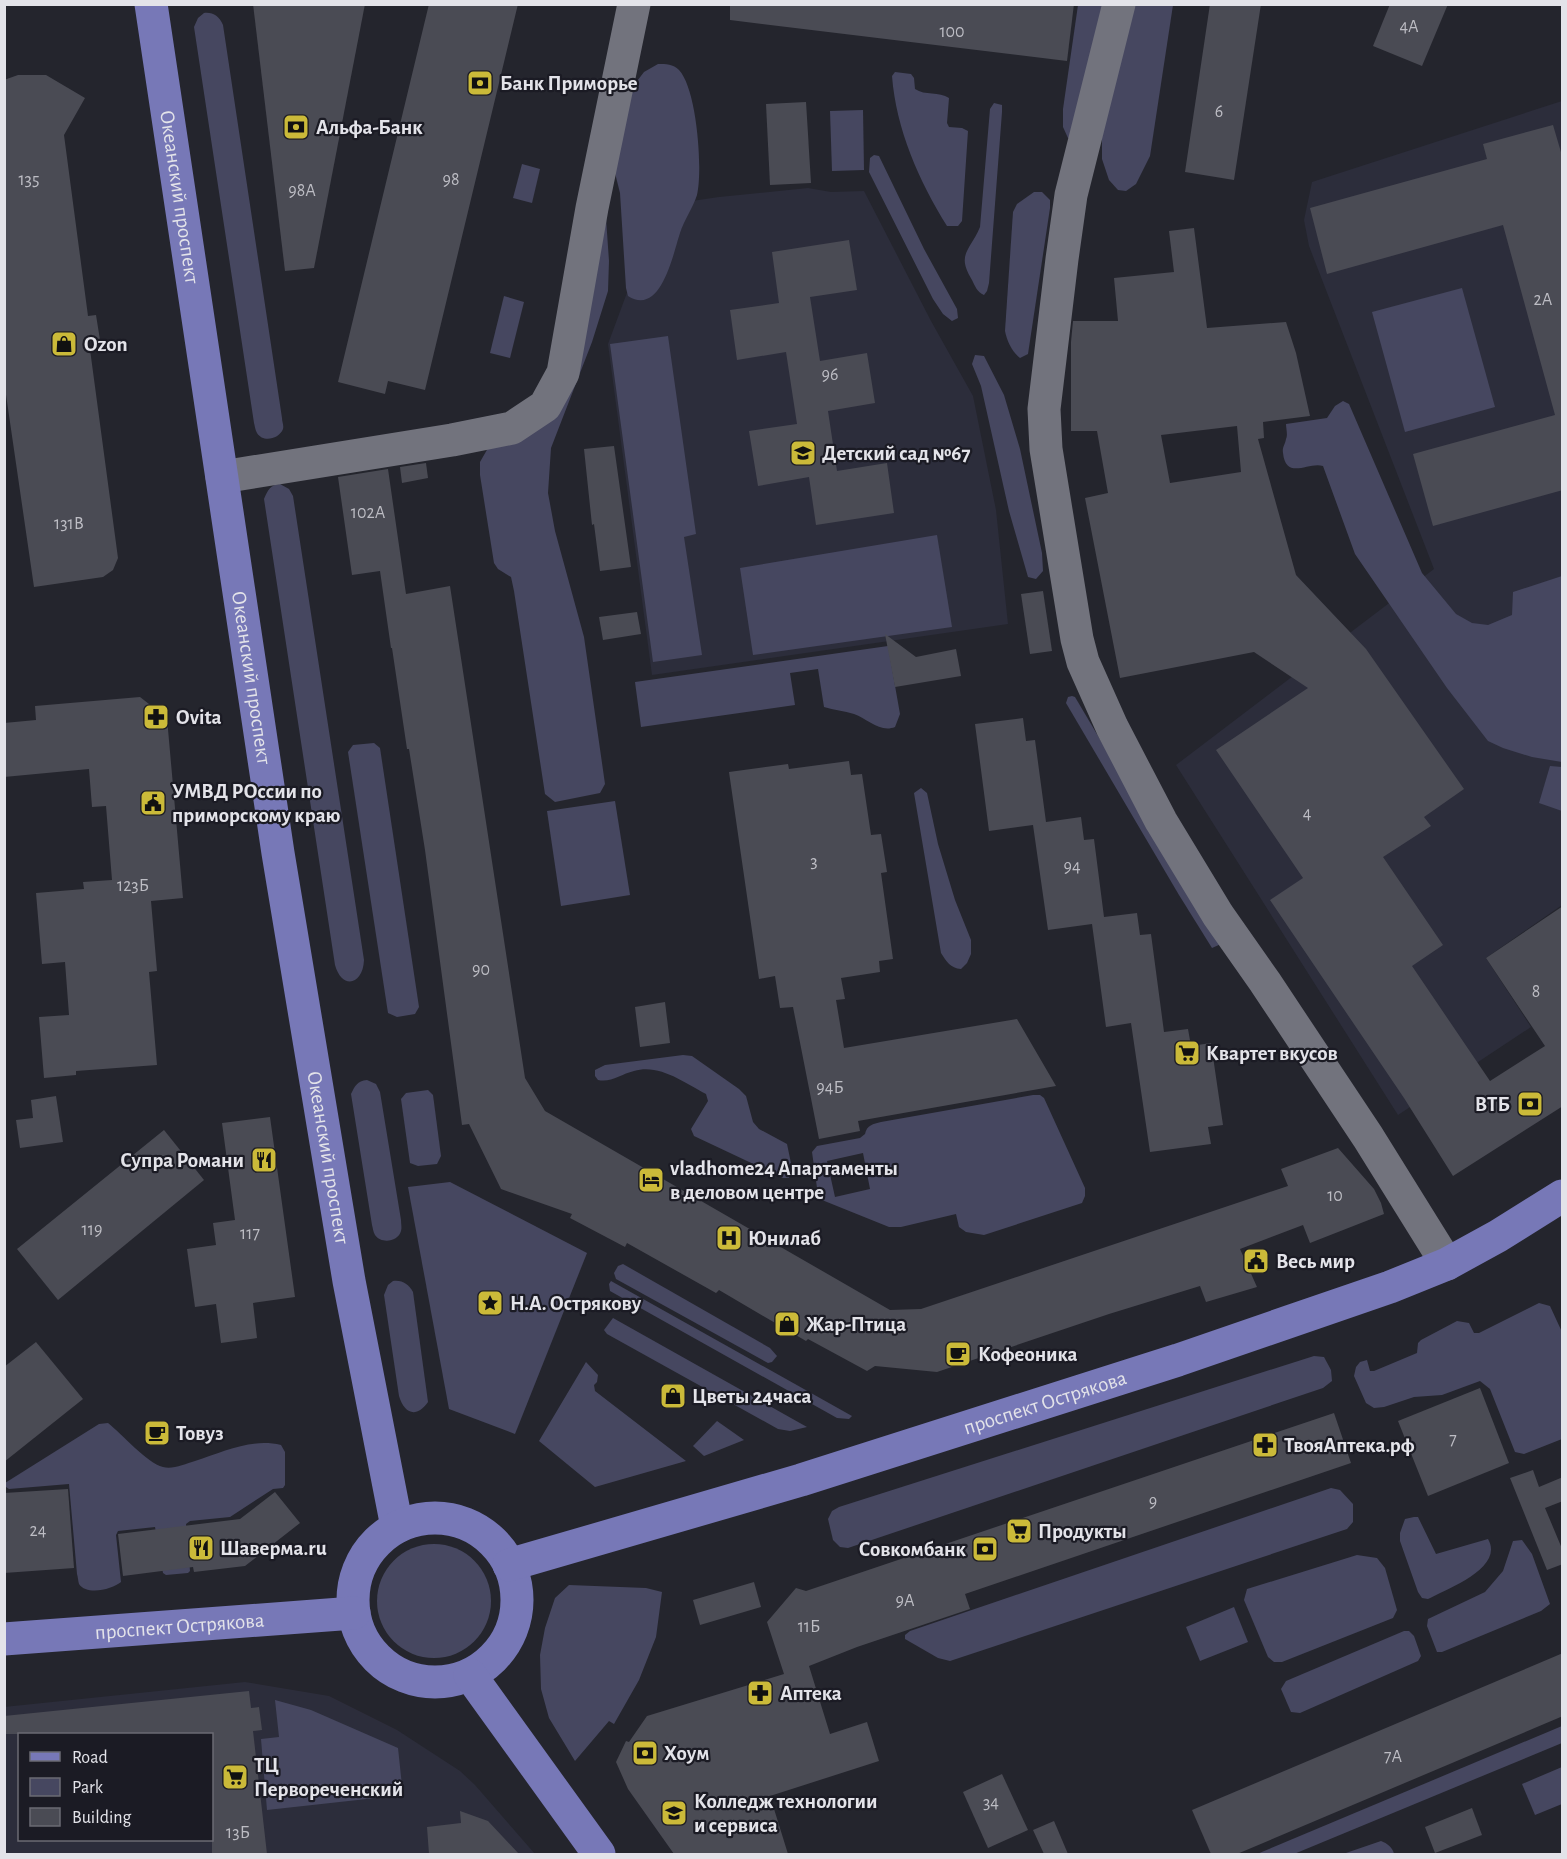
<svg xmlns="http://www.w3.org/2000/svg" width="1567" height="1859" font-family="'Alegreya Sans',sans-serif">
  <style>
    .built { fill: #2c2d3b; fill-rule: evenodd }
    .green { fill: #464760; fill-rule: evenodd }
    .building { fill: #4a4b54; fill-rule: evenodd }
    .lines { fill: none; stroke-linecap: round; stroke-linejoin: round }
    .minor { stroke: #72737d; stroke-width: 33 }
    .major { stroke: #7778b7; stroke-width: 33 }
    .labels { text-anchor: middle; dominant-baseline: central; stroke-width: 4.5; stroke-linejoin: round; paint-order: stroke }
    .number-label { font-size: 18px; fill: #bdbdc4 }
    .poi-label { font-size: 21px; font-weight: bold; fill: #e3e3e9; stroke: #1b1b24; text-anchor: start }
    .street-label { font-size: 21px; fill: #e3e3e9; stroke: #1b1b24 }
  </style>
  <rect width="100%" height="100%" fill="#24252d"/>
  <g class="built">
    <path d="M1562 101V905L1486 958 1531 1027 1398 1115 1176 765 1434 569 1309 246 1304 220 1312 182Z"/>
    <path d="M808 188 831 192 864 191 931 321 973 396 996 510 1008 624 652 675 608 344 648 236 651 207 719 197Z"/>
    <path d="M245 1682 329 1696 397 1730 460 1771 475 1785 535 1854H5L4 1707ZM20 1734H212V1840H20Z"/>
  </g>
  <g class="green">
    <path d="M1078 5H1111L1076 139 1068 138 1063 127V109Z"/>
    <path d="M1134 5H1173L1150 156 1136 184 1126 191 1118 190 1109 180 1102 159V130Z"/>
    <path d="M204 13C213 12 219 16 223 25L282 418C282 422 284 425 283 429 279 439 263 443 257 433 255 430 255 426 254 423L194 27 198 18Z"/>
    <path d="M658 64C666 64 673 64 679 70 697 89 703 170 697 195 693 208 684 220 680 233 673 254 661 317 628 296L626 288 620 193 612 161 631 89 644 72Z"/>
    <path d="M895 72 911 74 914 78 915 89C925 96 939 91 949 98L947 123 949 127 962 128 968 131 962 221 958 226H947C919 181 896 129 892 76Z"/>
    <path d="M994 103 1002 105V112L989 283 987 291 984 295C977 292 975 286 972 280 956 254 970 251 980 227L990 109Z"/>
    <path d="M863 110 864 170 832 171 830 111Z"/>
    <path d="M874 155 879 156 924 249 957 309 958 318 952 321 943 314 933 299 869 172 870 158Z"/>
    <path d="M522 164 540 169 532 203 513 198Z"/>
    <path d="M1034 192H1042L1050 200V208L1028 354 1020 358C1012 352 1007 341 1005 331L1013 212 1017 204Z"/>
    <path d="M606 218 609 261 608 291 592 342 551 448 548 493 555 531 584 637 605 784 600 793 555 802 545 794 514 591 511 577 498 569 494 563 480 475V462L488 448 550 412Z"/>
    <path d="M1462 288 1495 407 1405 432 1372 312Z"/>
    <path d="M504 296 524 302 510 358 490 353Z"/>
    <path d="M668 336 696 534 684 537 702 655 653 662 610 344Z"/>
    <path d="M975 355 984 356 1004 395 1020 449 1042 553 1043 571 1036 579 1028 577 1009 511 981 386 972 364Z"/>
    <path d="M1343 401 1349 404 1422 573 1456 614 1472 623 1488 625 1512 615 1513 592 1562 576V762L1532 757 1503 748 1488 741 1447 688 1355 554 1323 466C1309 461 1286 481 1283 453 1282 447 1285 445 1286 439 1288 435 1286 428 1286 424L1327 418 1335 406Z"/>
    <path d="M280 484 289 489 293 496 364 960C363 985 342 990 335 965L264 499C268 490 270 485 280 484Z"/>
    <path d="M937 535 952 627 753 655 740 568Z"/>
    <path d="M888 646 900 714 895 727C880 733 868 719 854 714 844 711 834 710 824 707L818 669 790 673 795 705 641 727 635 682Z"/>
    <path d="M1072 696 1075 697 1221 944 1212 948 1179 895 1066 703 1068 697Z"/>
    <path d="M374 743 380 748 419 1007 415 1014 397 1017 388 1013 348 752 353 745Z"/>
    <path d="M1550 766 1562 767V811L1539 803Z"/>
    <path d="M921 788 927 793 938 844 955 900 971 940V954L967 963 961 969C950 968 947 962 941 953L914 793Z"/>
    <path d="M615 801 630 895 561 906 547 811Z"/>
    <path d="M683 1055 692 1056 739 1089 746 1096 753 1122 759 1129 787 1144 792 1168 789 1178H783L694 1136 691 1129 708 1101 706 1094C685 1083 659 1063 634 1071 621 1074 611 1083 598 1080L595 1076V1070L605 1065Z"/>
    <path d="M367 1080 376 1084 380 1092 401 1220C401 1224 402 1228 401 1231 398 1242 381 1244 375 1235 373 1232 373 1228 372 1225L351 1094C355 1086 357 1081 367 1080Z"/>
    <path d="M428 1090 433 1095 441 1156 437 1164 418 1166 410 1163 401 1099 406 1093Z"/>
    <path d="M1033 1095H1040L1044 1098 1085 1188V1196L1082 1203 984 1235 966 1232 959 1227 956 1214 901 1227H889L822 1200 818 1195 812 1152 817 1146 860 1138 865 1134C867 1125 873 1124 881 1122ZM863 1153 870 1189 835 1197 827 1161Z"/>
    <path d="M450 1182 587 1253 515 1434 449 1409 408 1187Z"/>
    <path d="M623 1264 770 1348 777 1356 772 1362 768 1363 616 1279 614 1273 618 1266Z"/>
    <path d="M393 1281C403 1280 408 1284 413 1292L428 1402C416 1419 404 1413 399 1396L384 1295 388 1285Z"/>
    <path d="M611 1281 852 1416 849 1419 837 1418 610 1291 609 1284Z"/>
    <path d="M1539 1303 1550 1306 1562 1332V1439L1524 1454 1515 1452 1490 1389 1480 1381 1442 1395 1414 1397 1384 1407 1374 1408 1366 1403 1354 1376 1356 1367 1360 1362 1367 1360 1370 1371H1374L1417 1353 1418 1343 1421 1340 1457 1321 1469 1323 1474 1333H1479Z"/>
    <path d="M613 1318 807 1427 790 1431 778 1429 607 1334 604 1330Z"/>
    <path d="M1314 1356 1324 1357 1331 1370 1332 1381 1323 1388 848 1548 840 1547 833 1540 828 1519 832 1511 839 1507Z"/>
    <path d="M586 1362 598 1375 597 1382 594 1385 595 1391 686 1461 595 1487 539 1441Z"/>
    <path d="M717 1421 744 1440 704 1456 693 1446Z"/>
    <path d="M108 1423C122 1434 147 1463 163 1467 172 1470 185 1464 195 1461 223 1452 251 1438 281 1445L285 1452V1485L283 1488 273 1489 230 1517 190 1521 186 1524 190 1571 188 1573 166 1575 163 1573 155 1527 118 1531 116 1535 121 1582C113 1589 87 1596 79 1584 78 1581 78 1577 77 1574L69 1484 9 1489 6 1487 5 1483 99 1424Z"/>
    <path d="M1331 1488 1340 1490 1353 1504V1522L1347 1529 950 1661 938 1658 905 1639V1635L910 1631Z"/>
    <path d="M1414 1517H1418L1436 1554 1488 1539C1505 1568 1446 1589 1428 1599L1422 1598 1418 1592 1400 1541V1533L1405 1519Z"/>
    <path d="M1522 1540 1532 1554 1550 1604 1541 1611 1442 1652H1437L1427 1626 1428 1619 1485 1592 1503 1571 1513 1541Z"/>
    <circle cx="434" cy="1601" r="57"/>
    <path d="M1357 1555 1377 1558 1385 1568 1397 1610 1393 1618 1282 1662H1274L1268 1657 1244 1600 1247 1589Z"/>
    <path d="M569 1585 646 1588 662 1592 656 1637 639 1680 614 1724 609 1721 575 1761 549 1718 541 1689 540 1655 545 1628 555 1598Z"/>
    <path d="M1234 1607 1248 1642 1200 1661 1186 1627Z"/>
    <path d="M1404 1631H1409L1414 1636 1421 1656 1418 1661 1300 1713 1291 1712 1281 1689 1286 1681Z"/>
    <path d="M275 1700 311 1710 398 1748 403 1795 267 1810 261 1739 279 1737Z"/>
    <path d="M1562 1726V1743L1294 1854H1257Z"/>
    <path d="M1562 1767V1804L1535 1815 1522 1784Z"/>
    <path d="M1381 1841C1387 1843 1393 1848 1394 1854H1343Z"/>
  </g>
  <g class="building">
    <path d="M253 4H365L314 268 285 271Z"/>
    <path d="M429 4H518L425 390 388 381 385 394 338 382Z"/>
    <path d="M730 4H1074L1067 61 730 20Z"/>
    <path d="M1210 4H1261L1234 180 1185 172Z"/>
    <path d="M1390 4H1448L1422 66 1373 46Z"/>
    <path d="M18 75H46L85 98 64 135 88 316 96 315 100 340 89 342 118 558 113 570 103 577 34 587 4 381V80Z"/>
    <path d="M806 102 811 183 770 185 766 104Z"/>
    <path d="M1553 125 1563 159V490L1433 526 1413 454 1555 415 1503 225 1327 274 1310 208 1487 159 1483 144Z"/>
    <path d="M1194 228 1207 328 1286 322 1296 353 1310 416 1263 422 1264 438 1258 439 1296 575 1366 649 1464 789 1424 817 1431 826 1383 857 1443 945 1412 966 1490 1081 1545 1046 1486 958 1563 906V1106L1453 1176 1404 1098 1270 900 1303 878 1216 750 1308 688 1254 652 1120 678 1085 498 1108 493 1097 431H1071V342L1073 321H1118L1114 278 1174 272 1169 231ZM1237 426 1241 472 1170 483 1161 435Z"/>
    <path d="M849 240 857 290 810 297 820 361 867 353 875 403 828 411 837 471 887 463 894 513 816 525 809 477 758 486 749 431 797 424 786 352 737 360 730 310 779 303 772 252Z"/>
    <path d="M614 446 631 567 600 571 594 524 592 525 584 449Z"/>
    <path d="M426 463 428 478 402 483 400 467Z"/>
    <path d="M388 469 406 594 450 586 525 1078 545 1111 890 1310 921 1309 1288 1186 1281 1169 1338 1148 1374 1189 1381 1203 1384 1214 1310 1243 1303 1225 1240 1249 1257 1287 1206 1302 1200 1286 1109 1314 937 1372 875 1366 867 1371 808 1339 806 1341 719 1290 716 1293 627 1243 625 1247 570 1218 572 1214 501 1189 469 1124 462 1125 425 850 409 749H407L392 648H391L380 571 352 575 338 477Z"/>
    <path d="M1043 591 1052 651 1030 654 1021 594Z"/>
    <path d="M637 612 641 634 603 640 599 617Z"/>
    <path d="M885 634 916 657 956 649 961 676 895 687Z"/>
    <path d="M140 697 167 718 183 898 151 901 157 971 149 972 157 1065 76 1071V1075L44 1078 39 1017 69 1015 65 962 42 964 36 893 84 889 83 882 112 880 106 806 92 807 89 769 4 777V723L36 720 35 706Z"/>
    <path d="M1023 718 1026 741 1035 740 1046 822 1081 817 1084 840 1094 839 1104 917 1137 913 1140 935 1151 934 1164 1032 1188 1029 1191 1046 1211 1043 1223 1125 1208 1127 1211 1144 1150 1152 1131 1023 1106 1027 1092 924 1048 930 1033 825 989 831 975 724Z"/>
    <path d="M849 761 851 775 862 774 871 835 881 834 887 872 881 873 893 959 879 961 880 972 841 978 845 999 836 1000 844 1048 1017 1019 1056 1086 858 1121 860 1131 819 1139 793 1007 780 1008 775 976 759 979 729 772 788 764 789 769Z"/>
    <path d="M665 1002 670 1043 640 1047 635 1007Z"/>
    <path d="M56 1096 63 1142 20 1148 16 1120 33 1118 31 1100Z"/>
    <path d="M270 1117 295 1297 253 1303 257 1338 221 1343 216 1304 195 1307 187 1249 216 1245 213 1223 235 1220 222 1123Z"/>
    <path d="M164 1130 204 1180 58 1300 17 1249Z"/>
    <path d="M36 1342 83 1399 4 1462V1367Z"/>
    <path d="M1480 1388 1509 1463 1428 1496 1398 1421Z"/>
    <path d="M1334 1413 1351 1463 965 1594 970 1609 857 1647 809 1666 830 1734 867 1722 879 1761 770 1796 788 1854H674L628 1789 616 1762 626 1741 629 1742 647 1716 784 1674 767 1622 796 1588 806 1591Z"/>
    <path d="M1533 1470 1539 1487 1563 1477V1501L1545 1508 1563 1551V1564L1547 1570 1510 1478Z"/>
    <path d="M68 1489 74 1568 4 1573V1493Z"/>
    <path d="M275 1492 300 1523 245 1566 194 1572 193 1567 123 1576 118 1534 240 1519Z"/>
    <path d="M754 1582 761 1607 700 1625 693 1600Z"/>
    <path d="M1563 1653V1716L1237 1854H1211L1192 1810Z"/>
    <path d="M249 1691 251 1708 259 1707 262 1730 253 1731 267 1854H212V1734H4V1716Z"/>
    <path d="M1002 1774 1028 1830 988 1848 963 1792Z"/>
    <path d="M1472 1808 1482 1835 1435 1853 1425 1827Z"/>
    <path d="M460 1811 488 1821 519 1854H429L427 1827 461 1823Z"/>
    <path d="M1054 1821 1068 1854H1044L1033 1830Z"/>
  </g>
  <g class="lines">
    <g class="minor">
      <path d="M1119 4 1071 195 1062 259 1044 409 1046 449 1077 639 1083 662 1112 727 1161 821 1218 915 1265 982 1368 1137 1447 1264"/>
      <path d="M222 477 452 440 512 428 545 406 563 373 592 208 634 4"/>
    </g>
    <g class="major">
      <path id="s1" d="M151 4 278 853 349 1281 397 1527"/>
      <circle cx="435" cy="1600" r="82"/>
      <path id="s2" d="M509 1565 801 1480 1178 1360 1390 1287 1447 1264 1498 1236 1562 1196"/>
      <path id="s3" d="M4 1639 354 1613"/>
      <path d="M470 1675 599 1854"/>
    </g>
  </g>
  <defs>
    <g id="bank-square" transform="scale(1.35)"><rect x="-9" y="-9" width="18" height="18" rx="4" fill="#cbba39" stroke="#1b1b24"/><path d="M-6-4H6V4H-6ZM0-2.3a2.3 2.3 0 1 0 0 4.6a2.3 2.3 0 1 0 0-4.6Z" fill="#111"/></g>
    <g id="shop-square" transform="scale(1.35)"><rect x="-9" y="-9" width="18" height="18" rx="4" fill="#cbba39" stroke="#1b1b24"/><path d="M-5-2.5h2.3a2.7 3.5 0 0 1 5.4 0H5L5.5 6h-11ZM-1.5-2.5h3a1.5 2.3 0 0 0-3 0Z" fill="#111"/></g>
    <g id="school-square" transform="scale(1.35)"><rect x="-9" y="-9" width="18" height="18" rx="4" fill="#cbba39" stroke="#1b1b24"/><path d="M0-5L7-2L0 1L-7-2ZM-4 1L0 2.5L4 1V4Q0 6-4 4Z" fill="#111"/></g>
    <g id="pharmacy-square" transform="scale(1.35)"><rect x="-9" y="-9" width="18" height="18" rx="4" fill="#cbba39" stroke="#1b1b24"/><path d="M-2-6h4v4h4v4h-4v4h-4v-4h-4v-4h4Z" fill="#111"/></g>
    <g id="civic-square" transform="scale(1.35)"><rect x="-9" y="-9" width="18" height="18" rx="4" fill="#cbba39" stroke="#1b1b24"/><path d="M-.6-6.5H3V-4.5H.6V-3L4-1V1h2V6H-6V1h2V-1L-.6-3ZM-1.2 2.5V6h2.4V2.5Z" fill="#111"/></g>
    <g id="supermarket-square" transform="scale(1.35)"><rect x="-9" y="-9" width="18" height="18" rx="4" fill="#cbba39" stroke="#1b1b24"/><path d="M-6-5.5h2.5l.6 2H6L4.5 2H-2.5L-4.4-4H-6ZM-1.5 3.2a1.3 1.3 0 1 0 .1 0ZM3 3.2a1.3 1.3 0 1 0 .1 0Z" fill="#111"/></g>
    <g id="restaurant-square" transform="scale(1.35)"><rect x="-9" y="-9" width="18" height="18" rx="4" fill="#cbba39" stroke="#1b1b24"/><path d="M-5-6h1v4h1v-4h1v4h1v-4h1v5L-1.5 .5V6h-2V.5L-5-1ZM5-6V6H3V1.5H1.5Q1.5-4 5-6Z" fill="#111"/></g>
    <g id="hotel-square" transform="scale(1.35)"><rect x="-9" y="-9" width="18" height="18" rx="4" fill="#cbba39" stroke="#1b1b24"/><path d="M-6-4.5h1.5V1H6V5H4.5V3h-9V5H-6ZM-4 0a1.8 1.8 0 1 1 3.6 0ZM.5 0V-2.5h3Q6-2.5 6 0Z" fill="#111"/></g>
    <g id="hospital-square" transform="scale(1.35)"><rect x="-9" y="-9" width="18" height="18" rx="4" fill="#cbba39" stroke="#1b1b24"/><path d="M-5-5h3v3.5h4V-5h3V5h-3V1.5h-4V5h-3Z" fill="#111"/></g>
    <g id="sight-square" transform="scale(1.35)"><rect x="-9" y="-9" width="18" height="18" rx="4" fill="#cbba39" stroke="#1b1b24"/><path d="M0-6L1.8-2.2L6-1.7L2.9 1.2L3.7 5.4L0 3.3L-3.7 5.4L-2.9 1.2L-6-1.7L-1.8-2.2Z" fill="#111"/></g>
    <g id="cafe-square" transform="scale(1.35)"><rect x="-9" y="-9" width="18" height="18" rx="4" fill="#cbba39" stroke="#1b1b24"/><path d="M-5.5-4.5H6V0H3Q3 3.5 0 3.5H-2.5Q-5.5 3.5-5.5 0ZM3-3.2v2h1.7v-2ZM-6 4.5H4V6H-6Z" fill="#111"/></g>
    <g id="university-square" transform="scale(1.35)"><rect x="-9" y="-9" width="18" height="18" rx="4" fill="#cbba39" stroke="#1b1b24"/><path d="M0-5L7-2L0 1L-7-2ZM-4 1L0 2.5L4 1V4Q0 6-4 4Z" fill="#111"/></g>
  </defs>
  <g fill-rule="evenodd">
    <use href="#bank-square" x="480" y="83"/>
    <use href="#bank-square" x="296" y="127"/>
    <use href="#shop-square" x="64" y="344"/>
    <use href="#school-square" x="803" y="453"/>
    <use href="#pharmacy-square" x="156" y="717"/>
    <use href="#civic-square" x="153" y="803"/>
    <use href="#supermarket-square" x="1187" y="1053"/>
    <use href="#bank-square" x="1530" y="1104"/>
    <use href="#restaurant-square" x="264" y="1160"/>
    <use href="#hotel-square" x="651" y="1180"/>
    <use href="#hospital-square" x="729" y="1238"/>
    <use href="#civic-square" x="1256" y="1261"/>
    <use href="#sight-square" x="490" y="1303"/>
    <use href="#shop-square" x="787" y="1324"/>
    <use href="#cafe-square" x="958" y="1354"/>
    <use href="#shop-square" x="673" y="1396"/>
    <use href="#cafe-square" x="157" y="1433"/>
    <use href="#pharmacy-square" x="1265" y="1445"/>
    <use href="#supermarket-square" x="1019" y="1531"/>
    <use href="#restaurant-square" x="201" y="1548"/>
    <use href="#bank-square" x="985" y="1549"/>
    <use href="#pharmacy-square" x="760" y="1693"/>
    <use href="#bank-square" x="645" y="1753"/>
    <use href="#supermarket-square" x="235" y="1777"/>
    <use href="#university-square" x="674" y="1813"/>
  </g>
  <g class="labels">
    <g class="number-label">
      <text x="1409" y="27">4А</text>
      <text x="952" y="32">100</text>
      <text x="1219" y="112">6</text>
      <text x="29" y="180">135</text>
      <text x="451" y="180">98</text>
      <text x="302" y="191">98А</text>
      <text x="1543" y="300">2А</text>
      <text x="830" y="375">96</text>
      <text x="368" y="513">102А</text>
      <text x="69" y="524">131В</text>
      <text x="1307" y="814">4</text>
      <text x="814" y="862">3</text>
      <text x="1072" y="867">94</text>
      <text x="133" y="886">123Б</text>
      <text x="481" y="970">90</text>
      <text x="1536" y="992">8</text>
      <text x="830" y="1088">94Б</text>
      <text x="1335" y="1196">10</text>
      <text x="92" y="1230">119</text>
      <text x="250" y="1234">117</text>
      <text x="1453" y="1440">7</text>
      <text x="1153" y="1502">9</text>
      <text x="38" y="1531">24</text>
      <text x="905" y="1601">9А</text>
      <text x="809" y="1627">11Б</text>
      <text x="1393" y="1757">7А</text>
      <text x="991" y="1803">34</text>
      <text x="238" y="1833">13Б</text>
    </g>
    <g class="poi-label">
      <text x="500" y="83">Банк Приморье</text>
      <text x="316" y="127">Альфа-Банк</text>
      <text x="84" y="344">Ozon</text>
      <text x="822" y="453">Детский сад №67</text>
      <text x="176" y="717">Ovita</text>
      <text x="172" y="791">УМВД РОссии по<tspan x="172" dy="24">приморскому краю</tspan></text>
      <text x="1206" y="1053">Квартет вкусов</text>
      <text x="1510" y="1104" text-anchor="end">ВТБ</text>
      <text x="244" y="1160" text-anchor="end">Супра Романи</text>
      <text x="670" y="1168">vladhome24 Апартаменты<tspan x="670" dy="24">в деловом центре</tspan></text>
      <text x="748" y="1238">Юнилаб</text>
      <text x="1276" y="1261">Весь мир</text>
      <text x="510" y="1303">Н.А. Острякову</text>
      <text x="806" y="1324">Жар-Птица</text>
      <text x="978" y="1354">Кофеоника</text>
      <text x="692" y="1396">Цветы 24часа</text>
      <text x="176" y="1433">Товуз</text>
      <text x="1284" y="1445">ТвояАптека.рф</text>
      <text x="1038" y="1531">Продукты</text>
      <text x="220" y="1548">Шаверма.ru</text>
      <text x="966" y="1549" text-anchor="end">Совкомбанк</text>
      <text x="780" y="1693">Аптека</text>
      <text x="664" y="1753">Хоум</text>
      <text x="254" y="1765">ТЦ<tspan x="254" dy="24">Первореченский</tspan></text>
      <text x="694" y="1801">Колледж технологии<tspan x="694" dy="24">и сервиса</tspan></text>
    </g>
    <g class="street-label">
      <text stroke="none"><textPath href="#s1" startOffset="195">Океанский проспект</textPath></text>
      <text stroke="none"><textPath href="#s1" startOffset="681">Океанский проспект</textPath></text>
      <text stroke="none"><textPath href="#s1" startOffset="1167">Океанский проспект</textPath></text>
      <text stroke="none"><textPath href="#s2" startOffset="560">проспект Острякова</textPath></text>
      <text stroke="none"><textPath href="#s3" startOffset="176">проспект Острякова</textPath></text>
    </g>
  </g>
  <rect width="1567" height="1859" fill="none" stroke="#e3e3e9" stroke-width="12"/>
  <rect x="18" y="1733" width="195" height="108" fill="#1b1b24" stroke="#6b6b73" stroke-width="1.5"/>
  <rect x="30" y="1752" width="30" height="9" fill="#7778b7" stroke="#6b6b73" stroke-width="1.5"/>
  <text x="72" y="1763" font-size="18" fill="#e3e3e9">Road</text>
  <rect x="30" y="1778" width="30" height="18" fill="#464760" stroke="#6b6b73" stroke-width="1.5"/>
  <text x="72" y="1793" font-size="18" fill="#e3e3e9">Park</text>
  <rect x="30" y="1808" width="30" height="18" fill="#4a4b54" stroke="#6b6b73" stroke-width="1.5"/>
  <text x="72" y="1823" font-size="18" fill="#e3e3e9">Building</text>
</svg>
